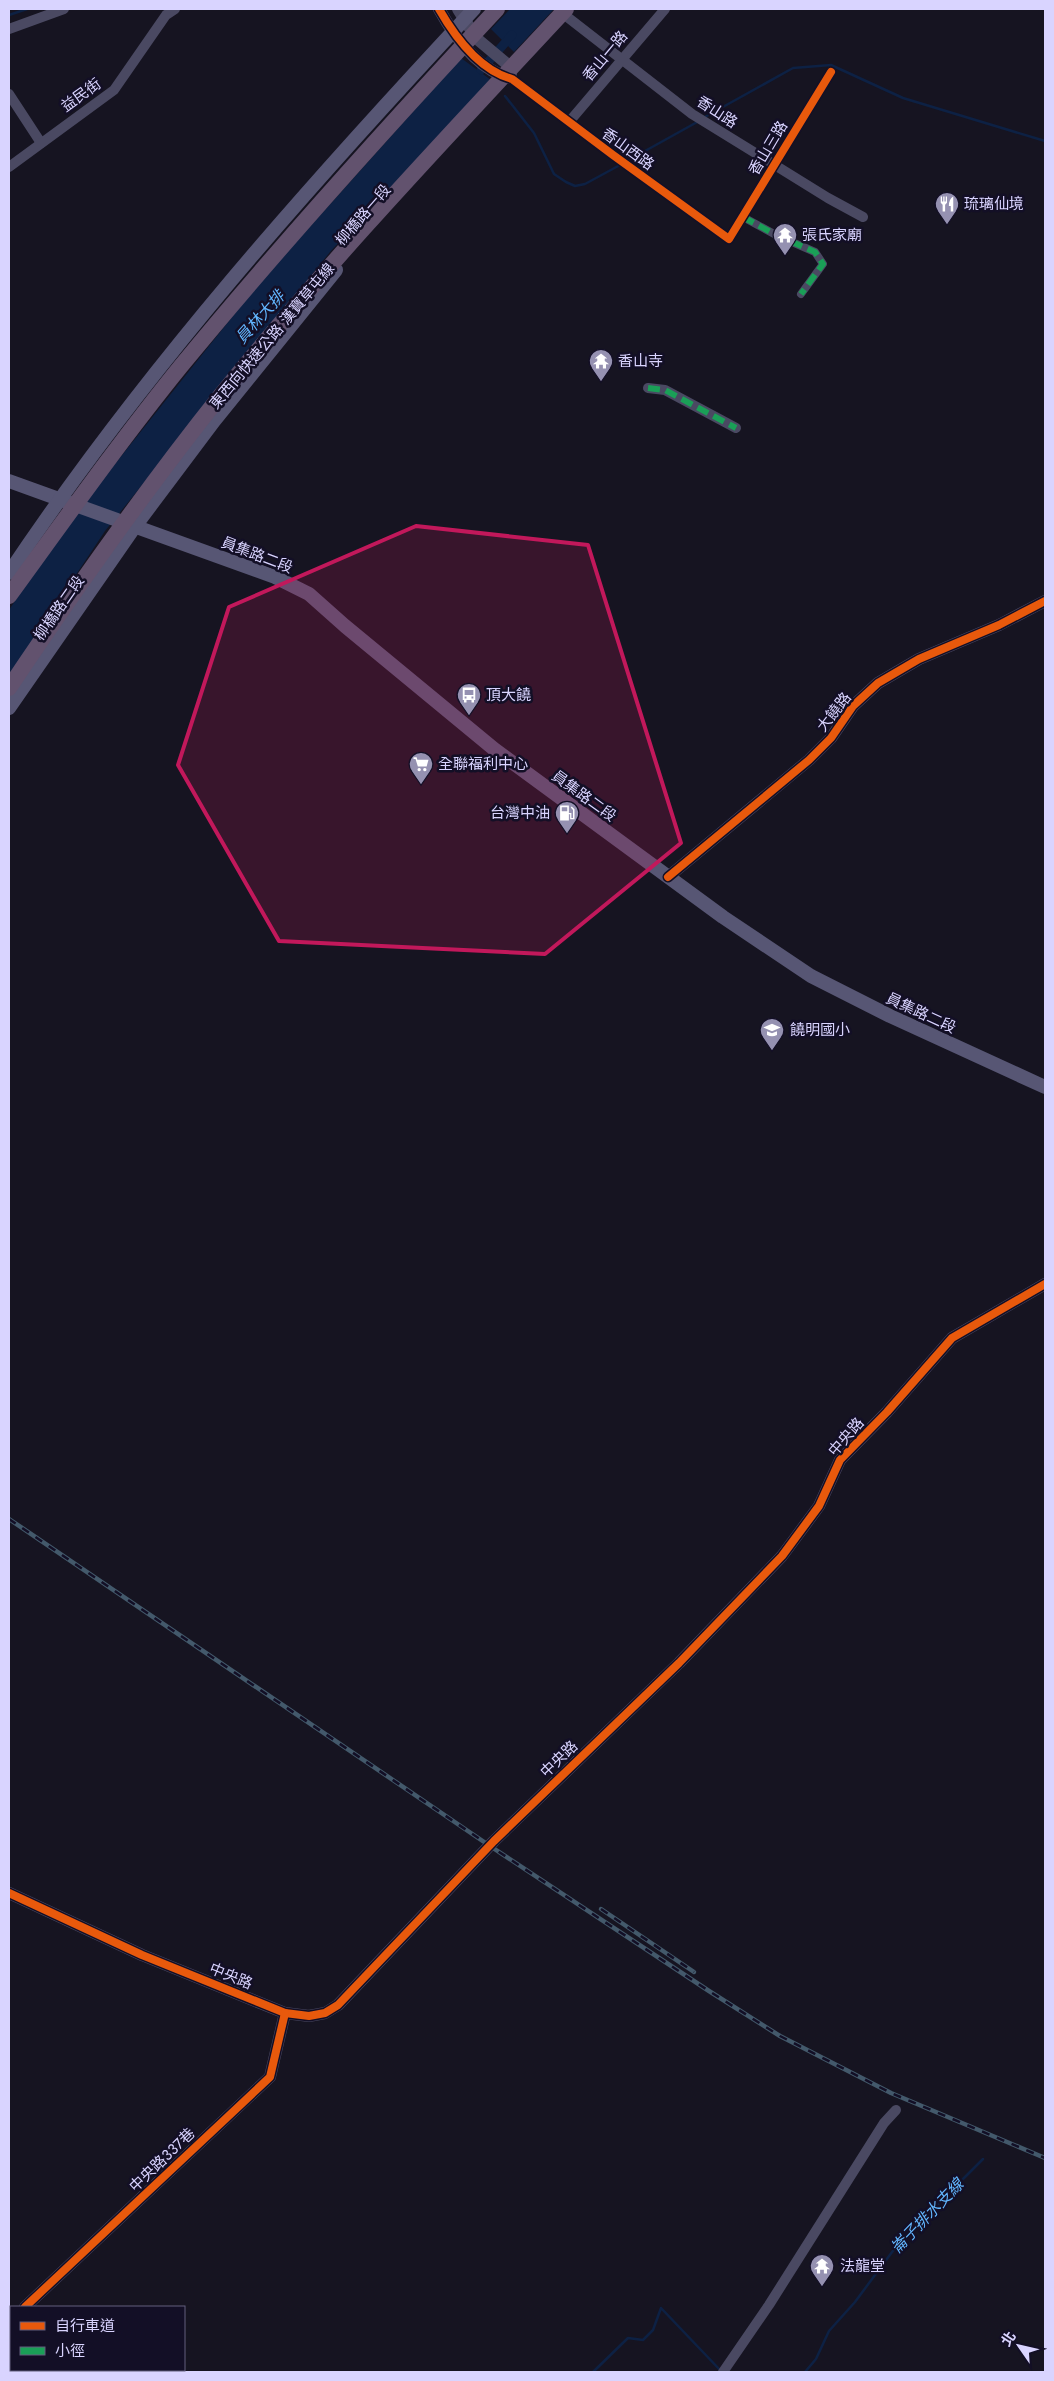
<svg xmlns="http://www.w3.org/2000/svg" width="1054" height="2381" font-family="Jost,'Noto Sans TC',sans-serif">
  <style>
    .water { fill: #0d2144 }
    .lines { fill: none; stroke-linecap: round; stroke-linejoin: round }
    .stream { stroke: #0d2144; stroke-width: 2.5 }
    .canal { stroke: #0d2144; stroke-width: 9 }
    .pedestrian { stroke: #4a4962; stroke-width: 8 }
    .minor { stroke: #4a4962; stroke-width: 10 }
    .tertiary { stroke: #4a4962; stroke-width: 12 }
    .secondary { stroke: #575674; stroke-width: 14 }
    .rail-casing { stroke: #43596b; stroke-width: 4.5 }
    .rail { stroke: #130f26; stroke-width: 2.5; stroke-dasharray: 8; stroke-linecap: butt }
    .trunk-bridge { stroke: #62526e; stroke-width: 16 }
    .quiet { stroke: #1a9f57; stroke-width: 6; stroke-dasharray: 12 6; stroke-linecap: butt }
    .cycleway-casing { stroke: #130f26; stroke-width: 11 }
    .cycleway { stroke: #e8590c; stroke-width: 8 }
    .marked { fill: #c2185b; fill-opacity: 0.2; stroke: #c2185b; stroke-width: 4; stroke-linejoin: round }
    .labels { text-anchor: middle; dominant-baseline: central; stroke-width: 5; stroke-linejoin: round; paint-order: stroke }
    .street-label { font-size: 15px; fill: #d9d4ff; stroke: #130f26 }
    .poi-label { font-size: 15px; fill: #d9d4ff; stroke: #130f26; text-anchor: start }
    .water-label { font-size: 16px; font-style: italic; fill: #62b6ff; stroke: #130f26 }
  </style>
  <rect width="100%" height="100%" fill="#161421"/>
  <g class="water">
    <path d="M510 9H554L514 52 491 29Z"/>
    <path d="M461 58 491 80 330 252 105 531 9 676V610L60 533 256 287Z"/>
  </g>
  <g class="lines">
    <g class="stream">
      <path d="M9 15 27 9"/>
      <path d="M505 96 534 133 554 174 566 182 575 186 585 184 620 165"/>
      <path d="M703 118 793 68 831 65 903 98 1045 141"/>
      <path d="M627 161 699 121"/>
      <path d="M593 2372 628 2338 643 2340 653 2330 661 2308 721 2371"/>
      <path d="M805 2372 816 2359 829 2331 855 2302 898 2244 983 2159"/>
    </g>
    <path class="canal" d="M481 70 512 35"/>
    <path class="pedestrian" d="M743 217 776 235 815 252 823 264 801 294"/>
    <g class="minor">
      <path d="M566 16 692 114 828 198 863 217"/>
      <path d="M9 29 64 9"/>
      <path d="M512 79 613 155 729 239 831 72"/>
      <path d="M9 94 41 143"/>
      <path d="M569 122 665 9"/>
      <path d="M9 167 114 90 166 15 175 9"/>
      <path d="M648 388 665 390 736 428"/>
      <path d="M723 2372 769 2305 884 2123 896 2110"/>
    </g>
    <g class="tertiary">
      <path d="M439 9C454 36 478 70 510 78"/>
      <path d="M458 9 476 38 507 64 511 76"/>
      <path d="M668 877 809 760 831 738 853 706 878 683 919 659 999 625 1045 601"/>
      <path d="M9 1893 142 1955 285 2013 309 2016 325 2013 338 2005 494 1841 679 1663 782 1556 819 1506 840 1460 887 1412 952 1338 1045 1284"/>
      <path d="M25 2307 270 2077 285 2013"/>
      <path d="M9 2334 11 2330"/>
    </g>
    <g class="secondary">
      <path d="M9 481 275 577 309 594 345 626 494 749 723 917 811 976 890 1016 1045 1087"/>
      <path d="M9 573C144 371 308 187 474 9"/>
      <path d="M9 708 136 525 214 421 336 270"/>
    </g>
    <g class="rail-casing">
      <g id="rail">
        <path d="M9 1519 490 1846 709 1991 780 2036 891 2093 1045 2158"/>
        <path d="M601 1909 694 1972"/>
      </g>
    </g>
    <use href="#rail" class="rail"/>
    <g class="trunk-bridge">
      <path d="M9 596C65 519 121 440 181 366 282 243 389 125 497 9"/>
      <path d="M9 688C76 588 146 489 221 395 330 260 449 135 566 9"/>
    </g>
    <g class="quiet">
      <path d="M743 217 776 235 815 252 823 264 801 294"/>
      <path d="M648 388 665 390 736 428"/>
    </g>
    <g class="cycleway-casing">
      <g id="cycleway">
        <path d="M439 9C455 37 479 70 512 79L613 155 729 239 831 72"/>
        <path d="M668 877 809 760 831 738 853 706 878 683 919 659 999 625 1045 601"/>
        <path d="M9 1893 142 1955 285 2013 309 2016 325 2013 338 2005 494 1841 679 1663 782 1556 819 1506 840 1460 887 1412 952 1338 1045 1284"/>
        <path d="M25 2307 270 2077 285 2013"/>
      </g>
    </g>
    <use href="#cycleway" class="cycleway"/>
  </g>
  <path class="marked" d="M416 526 588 545 681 843 545 954 279 941 178 765 229 607Z"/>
  <defs>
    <g id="restaurant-pin" transform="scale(1.25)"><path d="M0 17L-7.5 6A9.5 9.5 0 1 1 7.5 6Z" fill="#9591b1" stroke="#130f26"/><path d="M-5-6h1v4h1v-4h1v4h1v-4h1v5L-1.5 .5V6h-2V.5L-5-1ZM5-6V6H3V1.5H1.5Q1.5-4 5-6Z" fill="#fff"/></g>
    <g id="temple-pin" transform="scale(1.25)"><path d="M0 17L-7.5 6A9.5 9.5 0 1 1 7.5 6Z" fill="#9591b1" stroke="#130f26"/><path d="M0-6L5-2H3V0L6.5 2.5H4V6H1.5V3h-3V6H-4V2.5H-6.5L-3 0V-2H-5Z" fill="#fff"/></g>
    <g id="bus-pin" transform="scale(1.25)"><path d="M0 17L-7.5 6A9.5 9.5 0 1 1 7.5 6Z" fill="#9591b1" stroke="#130f26"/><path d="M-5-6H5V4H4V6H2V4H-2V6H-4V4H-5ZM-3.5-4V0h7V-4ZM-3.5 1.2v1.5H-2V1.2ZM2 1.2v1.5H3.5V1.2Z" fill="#fff"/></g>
    <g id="supermarket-pin" transform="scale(1.25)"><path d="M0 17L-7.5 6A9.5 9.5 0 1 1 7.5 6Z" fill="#9591b1" stroke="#130f26"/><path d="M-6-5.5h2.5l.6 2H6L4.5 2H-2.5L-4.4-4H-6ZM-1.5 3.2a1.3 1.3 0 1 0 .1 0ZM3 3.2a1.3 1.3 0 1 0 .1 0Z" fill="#fff"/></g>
    <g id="fuel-pin" transform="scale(1.25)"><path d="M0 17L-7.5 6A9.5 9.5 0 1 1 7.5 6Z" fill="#9591b1" stroke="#130f26"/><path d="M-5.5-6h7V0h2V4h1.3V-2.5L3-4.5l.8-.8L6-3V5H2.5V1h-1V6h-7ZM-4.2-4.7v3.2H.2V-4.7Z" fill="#fff"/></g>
    <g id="school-pin" transform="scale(1.25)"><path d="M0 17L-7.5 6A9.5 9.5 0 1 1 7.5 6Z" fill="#9591b1" stroke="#130f26"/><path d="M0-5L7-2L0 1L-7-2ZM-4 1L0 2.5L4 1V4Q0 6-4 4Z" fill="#fff"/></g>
  </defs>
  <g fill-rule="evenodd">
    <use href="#restaurant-pin" x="947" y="204"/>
    <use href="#temple-pin" x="785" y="235"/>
    <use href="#temple-pin" x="601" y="361"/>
    <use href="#bus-pin" x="469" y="695"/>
    <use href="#supermarket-pin" x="421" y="764"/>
    <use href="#fuel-pin" x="567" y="813"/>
    <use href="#school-pin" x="772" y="1030"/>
    <use href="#temple-pin" x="822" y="2266"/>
  </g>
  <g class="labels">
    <g class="street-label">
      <text transform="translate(605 56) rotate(-50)">香山一路</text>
      <text transform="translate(81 95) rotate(-36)">益民街</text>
      <text transform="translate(717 112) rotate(33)">香山路</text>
      <text transform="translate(768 148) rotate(-59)">香山三路</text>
      <text transform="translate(628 149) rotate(36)">香山西路</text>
      <text transform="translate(363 215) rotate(-49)">柳橋路一段</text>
      <text transform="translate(272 336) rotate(-50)">東西向快速公路 漢寶草屯線</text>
      <text transform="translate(257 555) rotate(21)">員集路二段</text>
      <text transform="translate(59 608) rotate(-55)">柳橋路二段</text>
      <text transform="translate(834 712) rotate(-52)">大饒路</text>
      <text transform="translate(584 796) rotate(36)">員集路二段</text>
      <text transform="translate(921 1013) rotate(25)">員集路二段</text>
      <text transform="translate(846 1437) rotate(-49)">中央路</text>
      <text transform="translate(559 1759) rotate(-44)">中央路</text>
      <text transform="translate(231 1976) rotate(22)">中央路</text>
      <text transform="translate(162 2160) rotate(-44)">中央路337巷</text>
    </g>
    <g class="poi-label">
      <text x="964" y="204">琉璃仙境</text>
      <text x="802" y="235">張氏家廟</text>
      <text x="618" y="361">香山寺</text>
      <text x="486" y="695">頂大饒</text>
      <text x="438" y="764">全聯福利中心</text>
      <text x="550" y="813" text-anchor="end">台灣中油</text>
      <text x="790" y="1030">饒明國小</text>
      <text x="840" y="2266">法龍堂</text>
    </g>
    <g class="water-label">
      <text transform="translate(260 317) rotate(-48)">員林大排</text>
      <text transform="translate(927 2216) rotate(-46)">崙子排水支線</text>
    </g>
  </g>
  <rect width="1054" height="2381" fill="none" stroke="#d9d4ff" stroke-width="20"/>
  <rect x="10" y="2306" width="175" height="65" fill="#130f26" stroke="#625e7d"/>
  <rect x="20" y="2322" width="25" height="8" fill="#e8590c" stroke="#625e7d"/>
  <text x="55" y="2331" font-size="15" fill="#d9d4ff">自行車道</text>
  <rect x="20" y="2347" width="25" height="8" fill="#1a9f57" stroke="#625e7d"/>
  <text x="55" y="2356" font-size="15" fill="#d9d4ff">小徑</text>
  <g transform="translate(1019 2346) rotate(304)" stroke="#130f26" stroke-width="4" paint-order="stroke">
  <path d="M0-4L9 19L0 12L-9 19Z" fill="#d9d4ff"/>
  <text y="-8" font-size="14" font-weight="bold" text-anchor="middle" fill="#d9d4ff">北</text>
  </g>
</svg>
